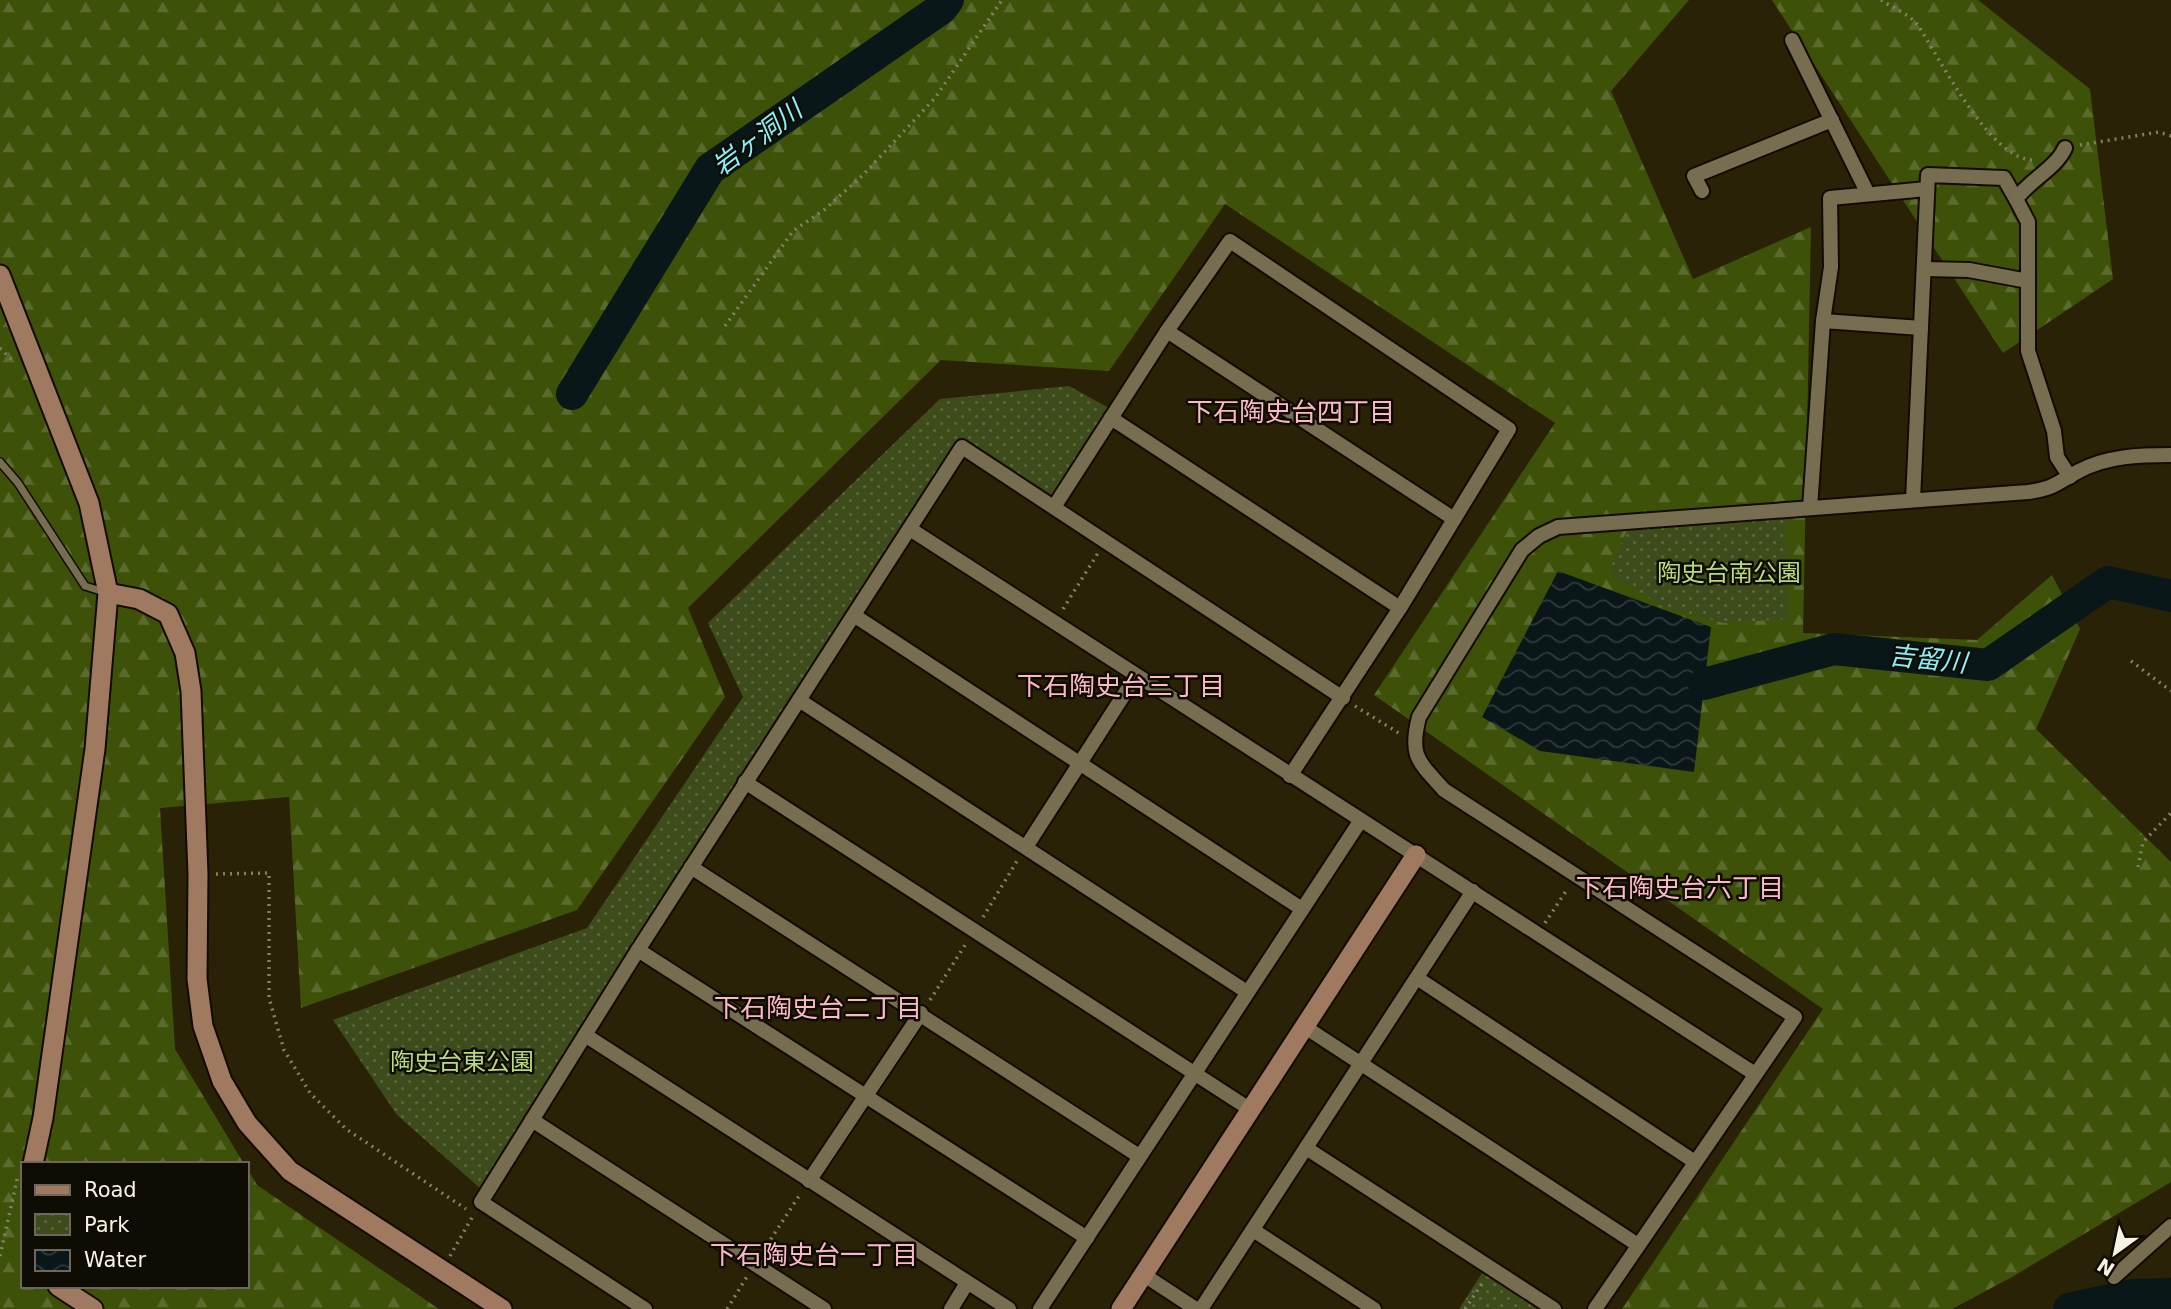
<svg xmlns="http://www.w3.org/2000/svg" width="2171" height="1309" font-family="'DejaVu Sans','Noto Sans JP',sans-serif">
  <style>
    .forest { fill: url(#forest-firs) }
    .park { fill: url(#park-dots) }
    .water { fill: url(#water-waves) }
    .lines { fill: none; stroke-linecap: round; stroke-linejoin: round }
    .river { stroke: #0a1719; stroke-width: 32 }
    .lane-casing { stroke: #130b00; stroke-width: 10 }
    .street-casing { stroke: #130b00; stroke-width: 18 }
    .secondary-casing { stroke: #130b00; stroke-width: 23 }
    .path { stroke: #867f68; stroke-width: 3.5; stroke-dasharray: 2 5; stroke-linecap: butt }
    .lane { stroke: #776d50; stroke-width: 7 }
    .street { stroke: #776d50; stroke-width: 14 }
    .secondary { stroke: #9f7960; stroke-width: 19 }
    .labels { text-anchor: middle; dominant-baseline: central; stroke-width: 5; stroke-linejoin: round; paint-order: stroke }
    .park-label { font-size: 24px; fill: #badb7d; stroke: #0f0c03 }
    .water-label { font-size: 26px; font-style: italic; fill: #87f2fe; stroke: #0f0c03 }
    .neighbourhood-label { font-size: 26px; fill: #fbb8c7; stroke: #0f0c03 }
  </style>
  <defs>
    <pattern id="forest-firs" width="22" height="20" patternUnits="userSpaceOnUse" patternTransform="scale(1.75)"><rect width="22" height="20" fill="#3e5109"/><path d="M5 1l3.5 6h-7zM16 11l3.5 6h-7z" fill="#5b6a2d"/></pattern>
    <pattern id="park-dots" width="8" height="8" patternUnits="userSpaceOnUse" patternTransform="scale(1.75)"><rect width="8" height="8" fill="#3d4c1a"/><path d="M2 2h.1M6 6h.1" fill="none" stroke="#5a663b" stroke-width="1.8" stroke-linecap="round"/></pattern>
    <pattern id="water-waves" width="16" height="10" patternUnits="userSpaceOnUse" patternTransform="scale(1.75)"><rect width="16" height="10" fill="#0a1719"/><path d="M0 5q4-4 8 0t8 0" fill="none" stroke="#2e393a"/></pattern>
  </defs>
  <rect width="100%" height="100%" fill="#2a2206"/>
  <g class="forest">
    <path d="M0 0H1689L1611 91 1693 279 1811 227 1803 633 1977 640 2052 575 2080 629 2036 729 2171 862V1182L2012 1277 1952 1309H1622L1823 1009 1374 695 1555 423 1225 204 1109 371 941 360 688 608 725 697 577 910 301 1008 289 797 160 808 175 1049 244 1164H23V1286H247V1168L257 1185 439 1309H0Z"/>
    <path d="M1772 0H1978L2090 89 2113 279 2003 353Z"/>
  </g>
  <g class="park">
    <path d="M1069 386 1109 408 1053 496 959 438 481 1189 397 1115 333 1020 587 928 743 697 708 623 940 399Z"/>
    <path d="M1786 519 1787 619 1724 623 1663 607 1608 572 1628 528Z"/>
    <path d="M1484 1270 1544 1309H1459Z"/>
  </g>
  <path class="water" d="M1558 571 1711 627 1694 772 1540 751 1482 717Z"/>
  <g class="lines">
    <g class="river">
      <path d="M572 394 710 169 942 8 948 0"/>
      <path d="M1704 684 1834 649 1988 665 2108 582 2171 596"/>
      <path d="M2069 1309 2133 1295 2171 1294"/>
    </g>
    <g class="lane-casing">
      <path id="lane" d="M0 462 18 483 85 586 104 592"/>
    </g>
    <g class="street-casing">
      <g id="street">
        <path d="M1792 40 1868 194"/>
        <path d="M2065 148C2056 168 2030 180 2016 199L2028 222V351L2054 431 2057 457 2070 477"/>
        <path d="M1702 191 1694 176 1832 120"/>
        <path d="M1924 269 1969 270 2028 281"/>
        <path d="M1823 321 1921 328"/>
        <path d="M1167 331 1454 519"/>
        <path d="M1111 418 1400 608 1290 776"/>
        <path d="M1913 500 1928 175 2004 178 2016 199"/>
        <path d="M1054 507 1167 331 1230 241 1509 429 1400 608"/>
        <path d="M1810 508 1823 321 1831 267 1830 198 1927 189"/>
        <path d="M910 529 1755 1074"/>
        <path d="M855 616 1302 909"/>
        <path d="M799 700 1247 992"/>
        <path d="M745 782 1251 1110"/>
        <path d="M1026 847 1136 676"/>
        <path d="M691 867 1139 1156"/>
        <path d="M638 950 1087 1238"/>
        <path d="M1417 978 1695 1162"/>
        <path d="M1305 1027 1638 1245"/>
        <path d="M585 1035 1009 1309"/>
        <path d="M532 1120 824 1309"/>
        <path d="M1306 1148 1554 1309"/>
        <path d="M809 1181 921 1013"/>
        <path d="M1253 1230 1374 1309"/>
        <path d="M1144 1275 1196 1309"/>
        <path d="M2114 1277 2171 1226"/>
        <path d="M645 1309 481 1202 638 950 962 447 1343 698"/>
        <path d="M951 1309 967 1283"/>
        <path d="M1040 1309 1361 820"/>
        <path d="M1201 1309 1473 891"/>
        <path d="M1595 1309 1795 1017 1444 790C1418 761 1409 756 1419 717L1522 550 1539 536 1558 527 2028 492C2056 488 2056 483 2079 471 2107 456 2140 455 2171 455"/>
      </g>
    </g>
    <g class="secondary-casing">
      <g id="secondary">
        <path d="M0 275 89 503 108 593 95 749 43 1118 33 1164"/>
        <path d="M108 593 139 599 168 614 185 653 191 691 198 874 197 979 203 1026 222 1081 247 1123 290 1171 502 1309"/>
        <path d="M58 1286 93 1309"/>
        <path d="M1121 1309 1416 855"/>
      </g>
    </g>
    <g class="path">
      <path d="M1881 0C1891 7 1909 14 1917 24 1940 58 1990 161 2034 160"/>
      <path d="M2080 145 2159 132 2171 136"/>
      <path d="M725 326 793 231 824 210 863 175 935 98 1002 0"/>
      <path d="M0 348 13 361"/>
      <path d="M1063 609 1098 553"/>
      <path d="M2131 661 2171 691"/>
      <path d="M1355 706 1402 735"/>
      <path d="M2138 867 2143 842 2171 813"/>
      <path d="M216 874 269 873V998L284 1050 310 1093 346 1129 466 1209"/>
      <path d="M983 917 1017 861"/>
      <path d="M1545 923 1568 888"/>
      <path d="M930 1000 967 942"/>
      <path d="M763 1251 801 1193"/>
      <path d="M0 1256 18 1175"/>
      <path d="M450 1256 474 1214"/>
      <path d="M727 1309 748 1275"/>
      <path d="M1465 1309 1483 1282"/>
    </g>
    <use href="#lane" class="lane"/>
    <use href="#street" class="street"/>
    <use href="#secondary" class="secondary"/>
  </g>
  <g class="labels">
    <g class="park-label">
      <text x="1729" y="573">陶史台南公園</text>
      <text x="462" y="1062">陶史台東公園</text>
    </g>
    <g class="water-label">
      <text transform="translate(757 138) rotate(-37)">岩ヶ洞川</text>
      <text transform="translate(1928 659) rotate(6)">吉留川</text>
    </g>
    <g class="neighbourhood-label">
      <text x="1291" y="412">下石陶史台四丁目</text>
      <text x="1121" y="686">下石陶史台三丁目</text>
      <text x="1680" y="888">下石陶史台六丁目</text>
      <text x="818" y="1008">下石陶史台二丁目</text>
      <text x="814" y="1255">下石陶史台一丁目</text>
    </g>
  </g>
  <rect x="21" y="1162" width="228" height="126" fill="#0f0c03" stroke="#6d685d" stroke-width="2"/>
  <rect x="35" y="1185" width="35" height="10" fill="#9f7960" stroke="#6d685d" stroke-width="2"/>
  <text x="84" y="1197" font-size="21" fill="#f9f3e3">Road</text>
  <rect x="35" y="1214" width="35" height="21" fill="url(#park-dots)" stroke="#6d685d" stroke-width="2"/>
  <text x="84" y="1232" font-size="21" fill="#f9f3e3">Park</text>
  <rect x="35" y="1250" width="35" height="21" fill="url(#water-waves)" stroke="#6d685d" stroke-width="2"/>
  <text x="84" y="1267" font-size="21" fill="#f9f3e3">Water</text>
  <g transform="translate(2115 1253) rotate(213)" stroke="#0f0c03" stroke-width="5" paint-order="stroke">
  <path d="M0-5L12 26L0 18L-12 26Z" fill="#f9f3e3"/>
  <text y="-10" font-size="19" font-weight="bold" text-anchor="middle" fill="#f9f3e3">N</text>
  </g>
</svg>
